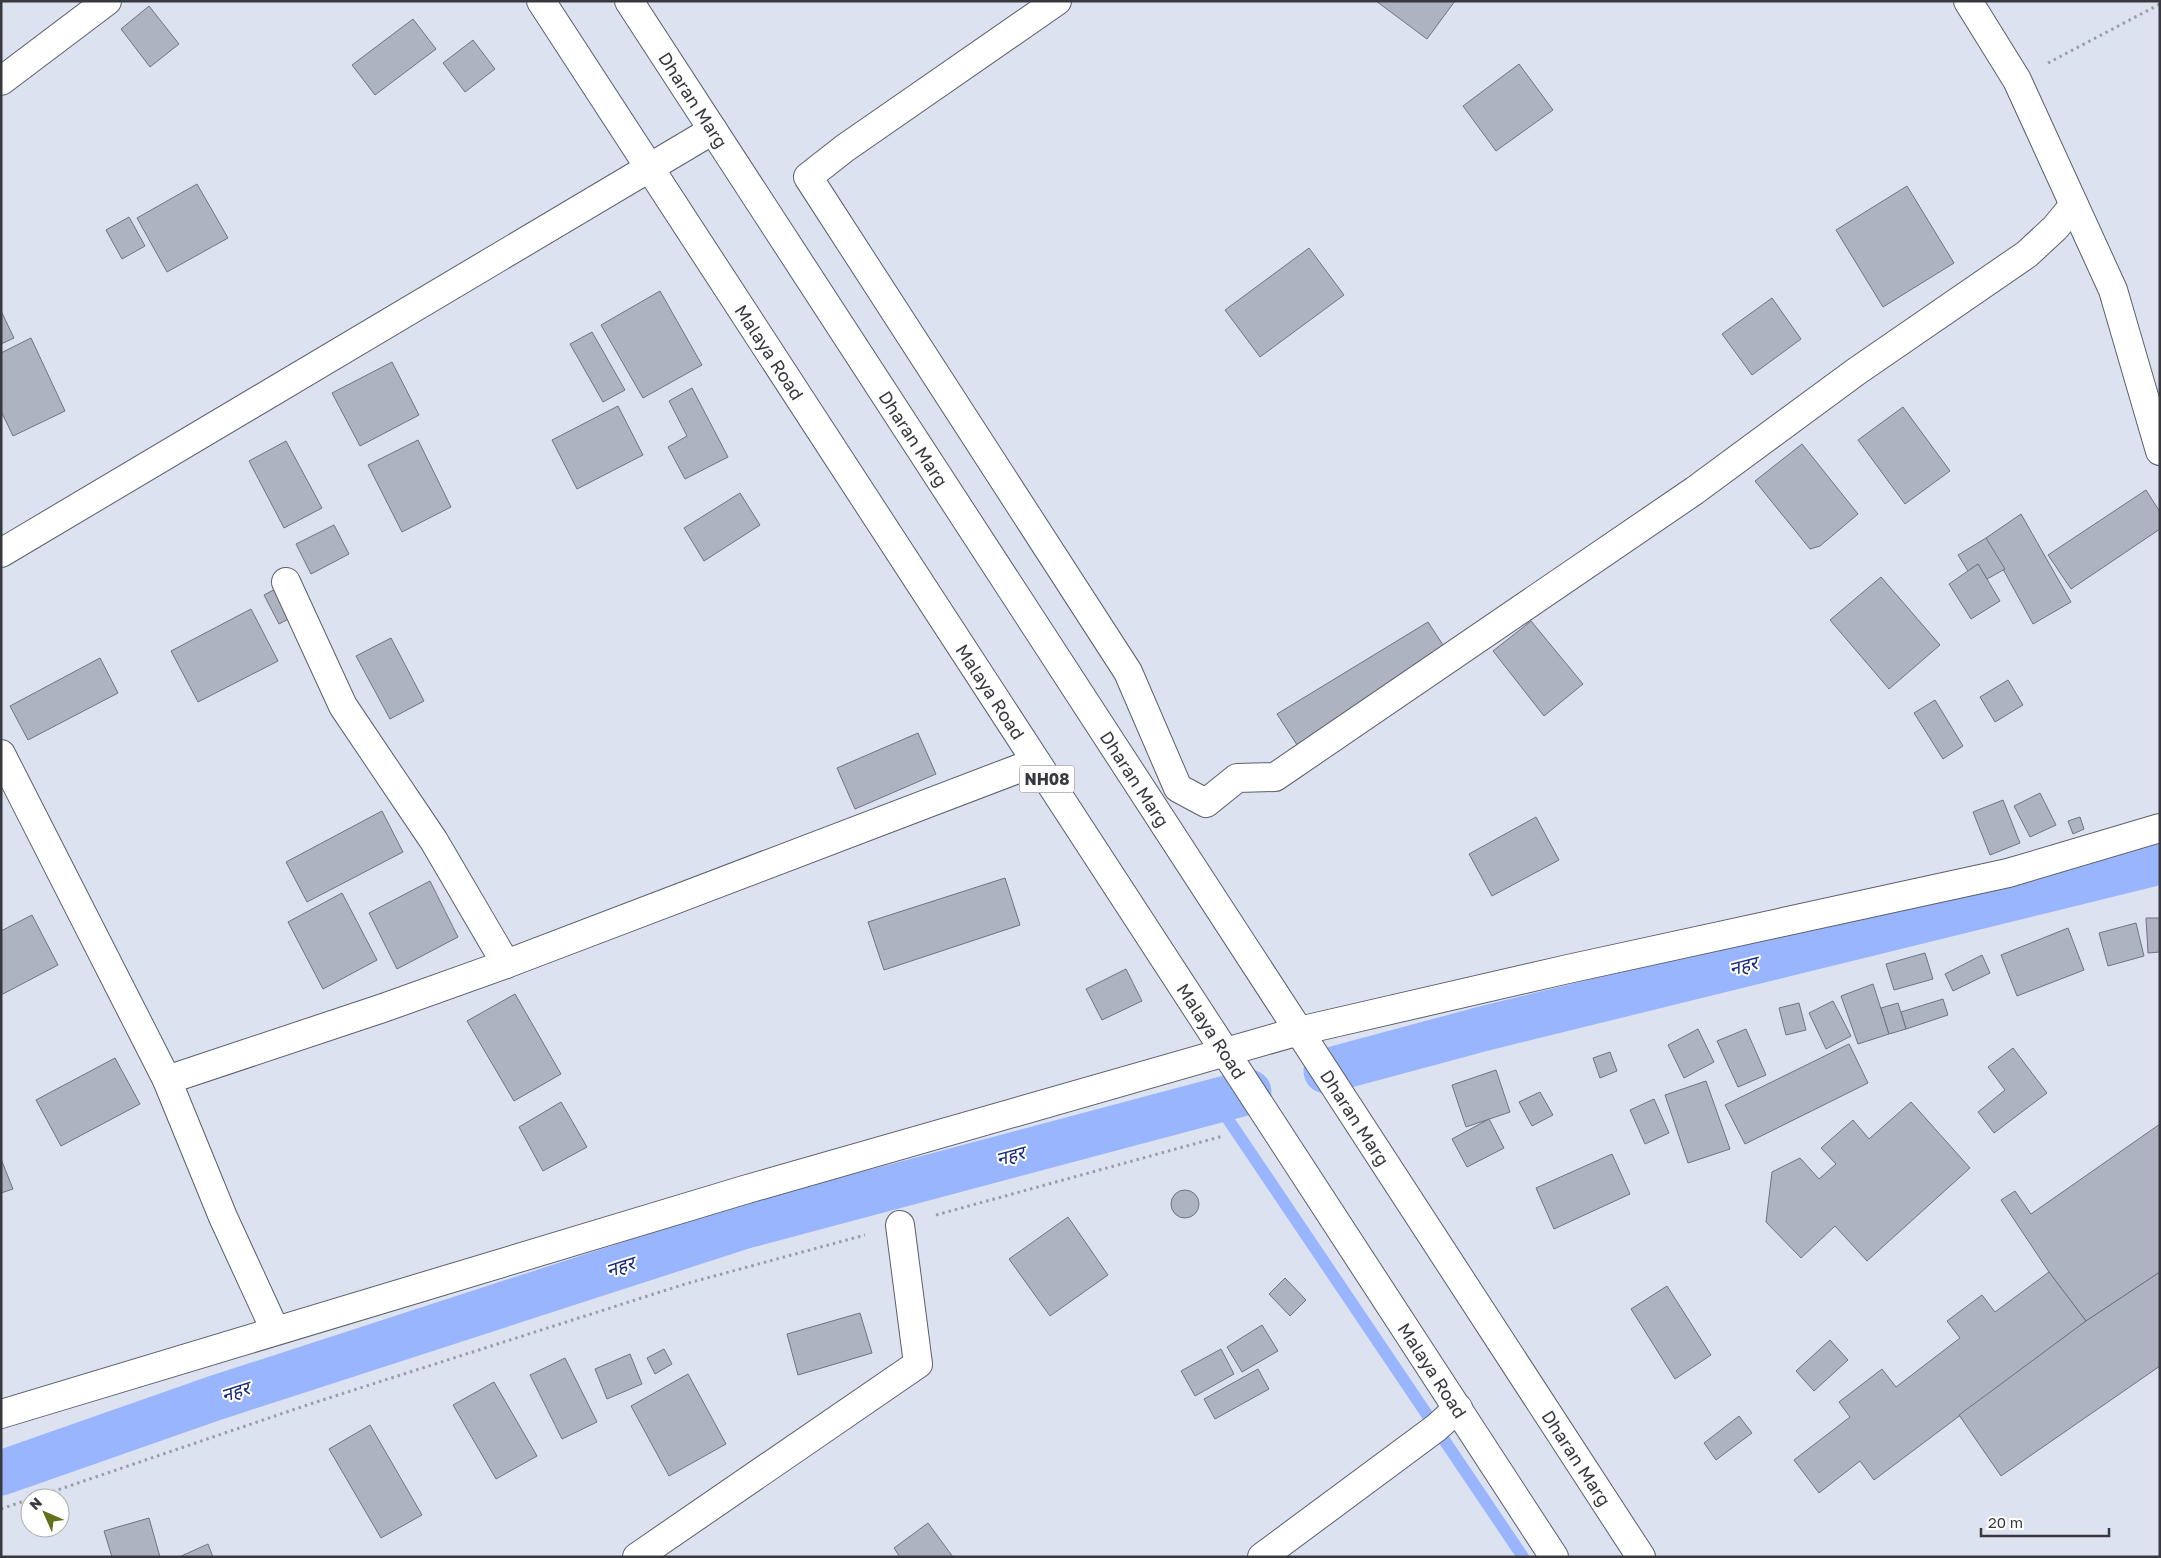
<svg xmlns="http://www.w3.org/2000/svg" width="2161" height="1558" font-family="'Golos Text','Noto Sans Devanagari',sans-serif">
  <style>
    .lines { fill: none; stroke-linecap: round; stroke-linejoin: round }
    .stream { stroke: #99b5fd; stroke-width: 12 }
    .canal { stroke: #99b5fd; stroke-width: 45 }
    .building { fill: #adb3c0; stroke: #6f7480 }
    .minor-casing { stroke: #5a5f6b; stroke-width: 30 }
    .tertiary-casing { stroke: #5a5f6b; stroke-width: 30 }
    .primary-casing { stroke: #5a5f6b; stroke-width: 30 }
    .path { stroke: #999da8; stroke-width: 3; stroke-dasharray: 2.5 4; stroke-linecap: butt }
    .minor { stroke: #fff; stroke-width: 28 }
    .tertiary { stroke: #fff; stroke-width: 28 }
    .primary { stroke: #fff; stroke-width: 28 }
    .labels { text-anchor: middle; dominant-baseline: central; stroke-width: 4; stroke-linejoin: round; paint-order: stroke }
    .shield { fill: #fff; stroke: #737478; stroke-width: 1 }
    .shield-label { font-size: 16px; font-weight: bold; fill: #37393e }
    .street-label { font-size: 18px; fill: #37393e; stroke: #fff }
    .water-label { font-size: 19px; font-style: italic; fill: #182a7a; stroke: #fff }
  </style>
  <rect width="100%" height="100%" fill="#dce2f0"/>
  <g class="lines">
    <path class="stream" d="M1215 1100 1523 1557"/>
    <g class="canal">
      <path d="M1326 1071 1482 1029 2160 862"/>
      <path d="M1 1473 215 1398 742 1227 1249 1092"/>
    </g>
  </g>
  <g class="building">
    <path d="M1376 1H1455L1427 39Z"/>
    <path d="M149 6 179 44 150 67 121 29Z"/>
    <path d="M413 19 436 49 375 95 352 65Z"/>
    <path d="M473 40 495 69 465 92 443 63Z"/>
    <path d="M1519 64 1553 110 1496 151 1463 106Z"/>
    <path d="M197 184 228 238 167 272 137 218Z"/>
    <path d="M1907 186 1954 263 1883 307 1836 230Z"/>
    <path d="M129 217 145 246 122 259 106 230Z"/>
    <path d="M1309 248 1344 295 1260 357 1225 310Z"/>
    <path d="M660 291 702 365 643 398 601 325Z"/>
    <path d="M1772 298 1801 339 1752 375 1722 334Z"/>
    <path d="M1 311 14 338 1 344Z"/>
    <path d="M592 332 625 390 603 402 570 344Z"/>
    <path d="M31 338 65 411 13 436 1 411V353Z"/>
    <path d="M392 362 419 415 360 446 332 393Z"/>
    <path d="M692 388 728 457 685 479 668 447 687 436 669 401Z"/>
    <path d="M618 406 643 455 577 489 552 440Z"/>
    <path d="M1903 407 1950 471 1905 504 1858 440Z"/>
    <path d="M418 440 451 507 402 532 368 465Z"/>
    <path d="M286 441 322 508 284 528 249 461Z"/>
    <path d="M1802 444 1858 514 1820 546 1810 549 1755 481Z"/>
    <path d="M2146 490 2160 512V529L2071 589 2048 555Z"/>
    <path d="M740 493 760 525 704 561 684 528Z"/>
    <path d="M2021 514 2071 602 2033 624 1986 538Z"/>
    <path d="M334 525 349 554 311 574 296 544Z"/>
    <path d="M1986 538 2005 569 1987 579 1978 564 1968 571 1958 555Z"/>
    <path d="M1978 564 2000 601 1971 619 1949 584Z"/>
    <path d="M1881 577 1940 645 1889 689 1830 620Z"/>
    <path d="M281 586 296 615 279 624 264 595Z"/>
    <path d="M251 609 278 661 198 702 171 651Z"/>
    <path d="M1531 621 1583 684 1544 716 1493 651Z"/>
    <path d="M1428 622 1445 648 1301 751 1277 714Z"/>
    <path d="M391 638 424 701 390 719 356 656Z"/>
    <path d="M100 658 118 693 28 740 10 706Z"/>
    <path d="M2008 680 2023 705 1995 722 1980 697Z"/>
    <path d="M1935 700 1963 746 1943 759 1914 713Z"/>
    <path d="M918 733 936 774 855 809 837 768Z"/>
    <path d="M2040 793 2056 825 2030 837 2014 806Z"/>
    <path d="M2003 800 2020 843 1990 855 1973 812Z"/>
    <path d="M382 811 403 852 307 902 286 862Z"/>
    <path d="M1536 817 1559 860 1492 896 1469 854Z"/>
    <path d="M2080 817 2084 829 2073 834 2068 821Z"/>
    <path d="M1005 878 1020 925 884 970 868 922Z"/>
    <path d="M430 881 458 937 397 969 369 913Z"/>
    <path d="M342 893 377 960 323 989 288 922Z"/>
    <path d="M32 915 58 965 1 995V931Z"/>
    <path d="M2146 918H2160V952L2148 953Z"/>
    <path d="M2136 923 2144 956 2108 966 2099 933Z"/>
    <path d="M2068 928 2084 970 2017 996 2001 955Z"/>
    <path d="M1925 953 1933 979 1894 990 1886 964Z"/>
    <path d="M1982 955 1990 973 1953 991 1945 974Z"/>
    <path d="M1126 969 1142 1001 1102 1020 1086 989Z"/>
    <path d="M1873 984 1889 1034 1858 1044 1841 996Z"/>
    <path d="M515 994 561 1074 514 1101 467 1021Z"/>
    <path d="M1943 999 1948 1015 1906 1029 1901 1012Z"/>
    <path d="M1833 1001 1851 1036 1826 1049 1809 1013Z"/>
    <path d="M1799 1003 1806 1030 1786 1035 1779 1008Z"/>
    <path d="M1898 1003 1906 1029 1889 1034 1881 1008Z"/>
    <path d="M1698 1029 1714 1062 1684 1078 1668 1045Z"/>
    <path d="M1746 1029 1766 1075 1738 1087 1717 1041Z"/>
    <path d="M1849 1044 1868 1083 1745 1144 1725 1105Z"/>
    <path d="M2013 1048 2047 1093 1994 1133 1978 1112 2005 1090 1988 1067Z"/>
    <path d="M1610 1052 1617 1071 1600 1078 1593 1058Z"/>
    <path d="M115 1058 140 1104 61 1146 36 1100Z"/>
    <path d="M1496 1070 1510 1112 1466 1127 1452 1085Z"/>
    <path d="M1706 1081 1730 1149 1688 1163 1665 1095Z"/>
    <path d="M1540 1092 1553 1115 1532 1126 1519 1102Z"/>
    <path d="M1654 1099 1669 1133 1645 1144 1630 1110Z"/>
    <path d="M561 1102 587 1147 543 1171 519 1127Z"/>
    <path d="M1911 1102 1970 1168 1867 1261 1835 1226 1801 1258 1766 1222 1772 1172 1800 1158 1819 1179 1836 1164 1821 1148 1853 1120 1869 1139Z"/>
    <path d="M1489 1119 1504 1148 1467 1167 1452 1139Z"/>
    <path d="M2160 1124V1272L2086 1321 2049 1272 2001 1200 2015 1191 2031 1214Z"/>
    <path d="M1612 1154 1630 1194 1554 1229 1536 1188Z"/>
    <path d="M1 1159 13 1189 1 1193Z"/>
    <circle cx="1185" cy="1204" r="14"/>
    <path d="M1068 1217 1108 1275 1050 1316 1009 1259Z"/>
    <path d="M2049 1272 2086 1321 1874 1480 1860 1461 1819 1493 1794 1460 1850 1417 1839 1402 1882 1369 1896 1387 1960 1338 1947 1321 1982 1295 1995 1312Z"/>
    <path d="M2160 1272V1366L2001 1476 1959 1415 2086 1321Z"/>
    <path d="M1285 1278 1306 1300 1290 1316 1269 1294Z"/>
    <path d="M1667 1286 1711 1355 1675 1379 1631 1309Z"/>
    <path d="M860 1313 872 1353 798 1375 787 1334Z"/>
    <path d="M1262 1325 1278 1351 1242 1372 1227 1347Z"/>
    <path d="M1830 1340 1848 1360 1814 1391 1796 1371Z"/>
    <path d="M664 1349 672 1364 655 1374 647 1358Z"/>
    <path d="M1221 1349 1234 1374 1195 1396 1181 1371Z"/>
    <path d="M630 1354 642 1384 607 1399 595 1369Z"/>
    <path d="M565 1358 597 1422 562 1439 530 1375Z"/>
    <path d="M1258 1369 1269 1389 1215 1419 1204 1399Z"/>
    <path d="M688 1374 726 1444 669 1476 631 1406Z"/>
    <path d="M494 1382 537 1456 496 1479 453 1405Z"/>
    <path d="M1739 1416 1752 1433 1716 1460 1704 1443Z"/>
    <path d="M370 1425 422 1515 381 1538 329 1449Z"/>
    <path d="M149 1518 160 1557H112L104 1531Z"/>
    <path d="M928 1523 953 1557H900L894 1548Z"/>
    <path d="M208 1544 213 1557H179Z"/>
  </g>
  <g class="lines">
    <g class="minor-casing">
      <g id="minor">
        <path d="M1057 1 845 148 808 177 1128 672 1178 788 1206 803 1237 778 1275 777 1694 491 1857 371 2027 254 2055 228 2074 205"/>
        <path d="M1968 1 2017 80 2113 290 2160 451"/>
        <path d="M1 81 107 1"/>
        <path d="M1 553 713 130"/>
        <path d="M286 582 343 706 434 841 506 964"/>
        <path d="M1 754 167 1080 223 1217 275 1330"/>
        <path d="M1299 1031 1568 969 2008 873 2160 828"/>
        <path d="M167 1080 383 1008 506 964 1036 762"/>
        <path d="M637 1557 918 1364 900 1225"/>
        <path d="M1262 1557 1436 1428 1458 1408"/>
      </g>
    </g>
    <g class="tertiary-casing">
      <path id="tertiary" d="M1 1414 744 1190 1299 1031"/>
    </g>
    <g class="primary-casing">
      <g id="primary">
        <path id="s1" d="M541 1 1554 1557"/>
        <path id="s2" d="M629 1 1641 1557"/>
      </g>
    </g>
    <g class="path">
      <path d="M2048 63 2160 4"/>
      <path d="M936 1215 1223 1136"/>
      <path d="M34 1498 310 1404 685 1284 865 1235"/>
      <path d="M1 1509 30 1499"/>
    </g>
    <use href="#minor" class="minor"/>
    <use href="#tertiary" class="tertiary"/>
    <use href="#primary" class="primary"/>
  </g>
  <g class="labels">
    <rect class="shield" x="1019.5" y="765.5" width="55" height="27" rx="4"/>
    <g class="shield-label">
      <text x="1047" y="779">NH08</text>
    </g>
    <g class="street-label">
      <text stroke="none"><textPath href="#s2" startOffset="118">Dharan Marg</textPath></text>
      <text stroke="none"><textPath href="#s1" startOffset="419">Malaya Road</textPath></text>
      <text stroke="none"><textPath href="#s2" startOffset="522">Dharan Marg</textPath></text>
      <text stroke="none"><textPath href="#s1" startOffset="824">Malaya Road</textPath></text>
      <text stroke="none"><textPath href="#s2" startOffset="928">Dharan Marg</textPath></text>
      <text stroke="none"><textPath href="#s1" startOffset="1229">Malaya Road</textPath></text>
      <text stroke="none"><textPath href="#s2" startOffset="1332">Dharan Marg</textPath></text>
      <text stroke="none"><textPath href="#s1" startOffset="1634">Malaya Road</textPath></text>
      <text stroke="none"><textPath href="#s2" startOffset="1738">Dharan Marg</textPath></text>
    </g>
    <g class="water-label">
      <text transform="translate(1743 965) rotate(-14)">नहर</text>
      <text transform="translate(1010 1155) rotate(-15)">नहर</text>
      <text transform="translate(620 1266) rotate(-18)">नहर</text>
      <text transform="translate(235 1391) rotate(-18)">नहर</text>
    </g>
  </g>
  <rect width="2161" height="1558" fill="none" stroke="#37393e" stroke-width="5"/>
  <g transform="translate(45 1513) rotate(315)"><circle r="24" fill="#ffffff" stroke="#afb0b2"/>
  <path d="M0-4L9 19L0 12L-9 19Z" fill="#64711b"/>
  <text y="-8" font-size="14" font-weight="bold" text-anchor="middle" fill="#37393e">N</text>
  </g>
  <path d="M1981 1528v8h128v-8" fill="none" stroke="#37393e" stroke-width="2.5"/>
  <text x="1988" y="1528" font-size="15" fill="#37393e" stroke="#ffffff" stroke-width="4" paint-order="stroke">20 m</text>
</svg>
